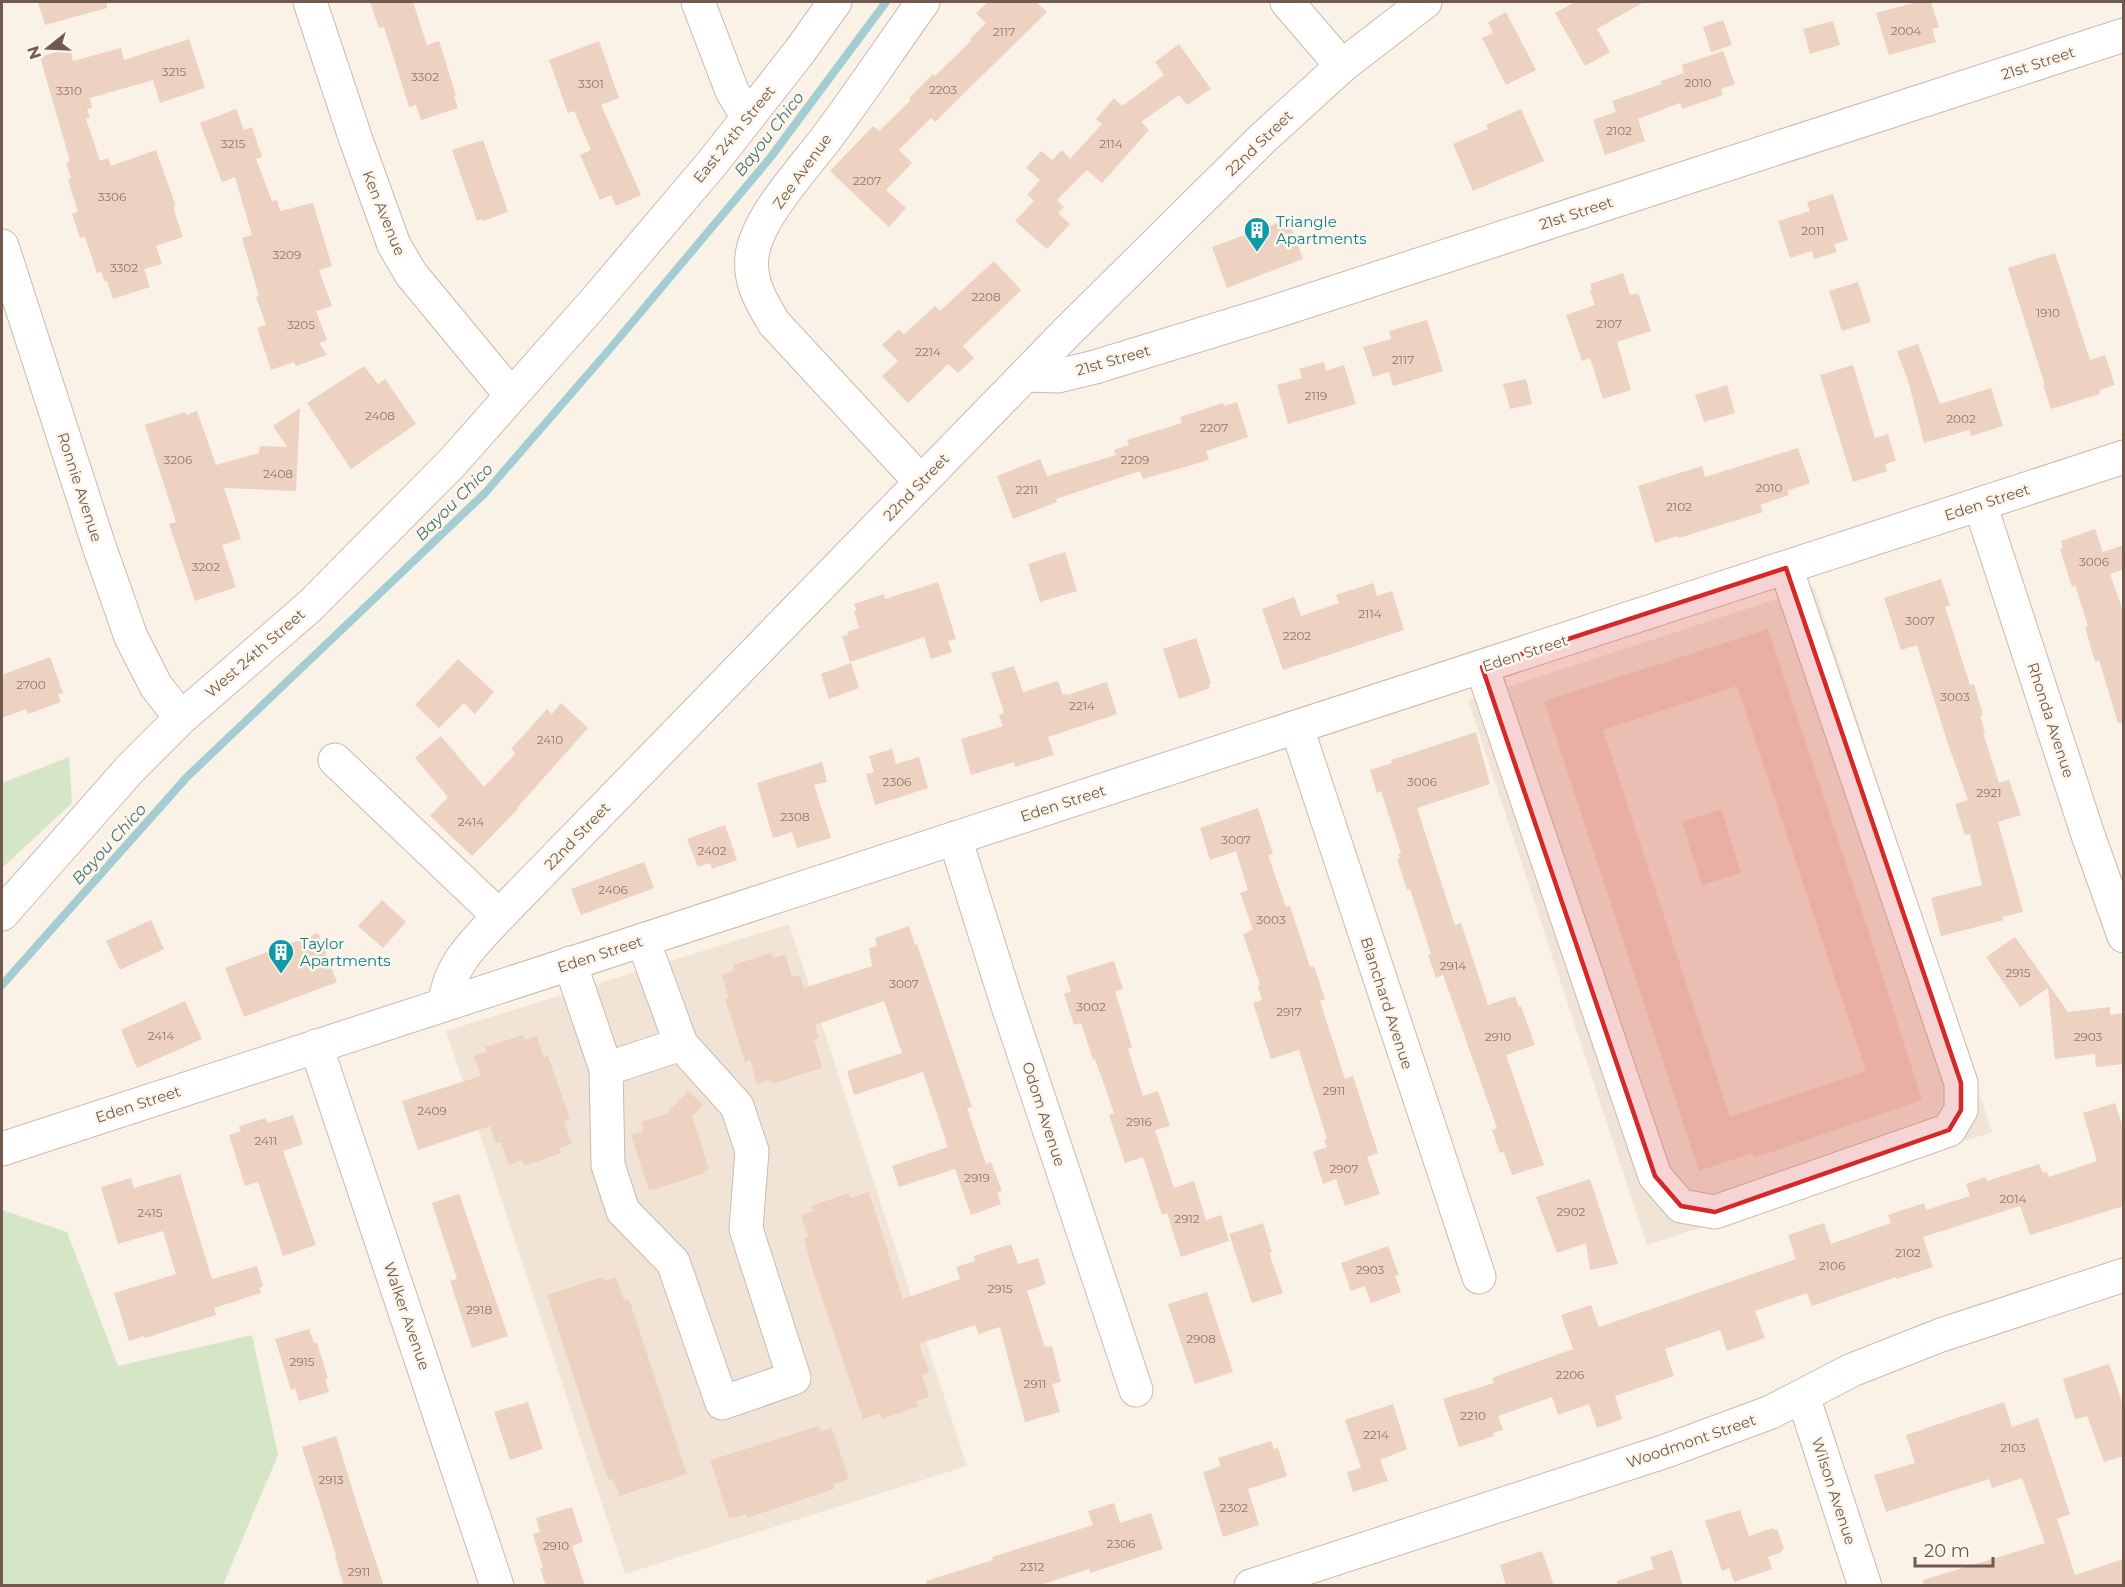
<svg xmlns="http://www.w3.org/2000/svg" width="2125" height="1587" font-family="Montserrat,sans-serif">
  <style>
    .residential { fill: #f1e4d6 }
    .green { fill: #d4e6c6 }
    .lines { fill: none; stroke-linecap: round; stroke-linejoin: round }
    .stream { stroke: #a4ccd3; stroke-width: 8 }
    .building { fill: #edd1c1; fill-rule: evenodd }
    .minor-casing { stroke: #cbbaae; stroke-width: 35 }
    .minor { stroke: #fff; stroke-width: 33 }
    .marked { fill: #d62828; fill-opacity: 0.2; stroke: #d62828; stroke-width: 4.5; stroke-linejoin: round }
    .labels { text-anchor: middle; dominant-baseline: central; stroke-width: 5; stroke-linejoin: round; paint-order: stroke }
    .number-label { font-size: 12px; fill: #90786a }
    .street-label { font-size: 15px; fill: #715a4d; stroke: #fdf6ec }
    .culture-label { font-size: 15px; fill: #0d838f; stroke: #fdf6ec; text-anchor: start }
    .water-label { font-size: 16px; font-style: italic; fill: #46737b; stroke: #fdf6ec }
  </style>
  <rect width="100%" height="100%" fill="#faf2e6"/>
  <g class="residential">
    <path d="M1814 587 1992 1132 1647 1245 1468 700Z"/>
    <path d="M789 924 967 1466 625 1574 446 1031Z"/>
  </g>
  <g class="green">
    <path d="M69 757 72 803 2 868V783Z"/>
    <path d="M2 1210 67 1232 118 1366 252 1335 278 1455 223 1585H2Z"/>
  </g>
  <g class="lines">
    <path class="stream" d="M2 985 187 777 485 493 609 350 770 158 886 2"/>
  </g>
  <g class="building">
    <path d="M38 2H107V8L45 25Z"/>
    <path d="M370 2H413L427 45 439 41 456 95 454 96 458 108 421 120 416 105 409 107 384 27 379 28Z"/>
    <path d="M988 2H1036L1047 12 935 122 931 118 899 150 912 163 886 190 906 208 889 227 830 171 873 126 879 131 911 100 909 98 933 74 935 76 972 40 970 39 986 23 976 13Z"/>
    <path d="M1575 2H1644L1597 29 1610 52 1585 66 1555 13Z"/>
    <path d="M1917 2H1931L1939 27 1932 29 1936 42 1889 55 1876 13Z"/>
    <path d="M1506 12 1536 70 1506 85 1482 38 1493 33 1488 22Z"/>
    <path d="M1723 20 1732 45 1711 52 1703 27Z"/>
    <path d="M1833 21 1840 45 1810 54 1803 29Z"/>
    <path d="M189 39 205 88 160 103 153 80 90 98 92 108 87 109 90 118 86 119 100 161 108 158 111 166 156 150 175 204 174 210 183 237 156 246 162 264 144 269 150 287 113 299 107 281 105 282 101 272 97 273 85 237 80 238 72 214 78 212 68 180 71 178 66 163 70 161 40 57 70 48 73 61 121 48 124 60Z"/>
    <path d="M599 41 619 98 601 105 641 195 616 206 611 195 600 200 580 155 591 150 574 111 568 113 549 60Z"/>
    <path d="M1179 44 1211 89 1187 105 1179 95 1141 122 1149 130 1102 183 1087 170 1057 200 1064 207 1058 213 1070 224 1047 249 1015 221 1034 201 1027 195 1040 180 1026 168 1041 151 1052 160 1062 150 1070 159 1102 124 1096 119 1114 98 1122 106 1164 75 1155 62Z"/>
    <path d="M1723 51 1735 84 1721 89 1723 95 1682 109 1680 103 1638 119 1645 141 1605 155 1593 120 1616 112 1612 101 1662 84 1661 81 1684 73 1682 65Z"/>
    <path d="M236 109 244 130 252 127 262 157 256 159 272 201 277 200 280 211 313 203 332 266 319 270 332 306 316 311 327 340 319 343 327 355 296 366 294 362 271 370 257 328 266 325 256 297 259 296 242 238 252 235 235 177 222 182 200 123Z"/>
    <path d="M1521 109 1544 161 1473 191 1453 144 1488 129 1486 125Z"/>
    <path d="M483 140 508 212 483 221 482 219 477 221 452 150Z"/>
    <path d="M1833 194 1848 240 1834 244 1837 252 1814 259 1812 251 1790 258 1778 221 1810 211 1807 202Z"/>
    <path d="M1288 219 1303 259 1227 288 1212 247Z"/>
    <path d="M2055 253 2090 360 2105 355 2115 385 2099 390 2100 394 2051 409 2043 385H2045L2008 268Z"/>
    <path d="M994 261 1021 290 963 346 974 358 958 373 948 364 908 403 882 376 898 361 882 345 899 329 904 334 935 306 940 311Z"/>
    <path d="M1623 273 1630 295 1638 293 1651 331 1617 342 1631 390 1603 399 1590 358 1582 361 1566 315 1595 305 1590 291 1592 290 1590 284Z"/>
    <path d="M1858 282 1871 322 1842 331 1829 291Z"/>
    <path d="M1427 320 1443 371 1393 386 1389 372 1373 377 1363 347 1391 339 1389 331Z"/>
    <path d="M1918 344 1940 404 1991 388 2003 426 1971 436 1969 430 1924 443 1909 384 1897 351Z"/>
    <path d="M1324 362 1326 371 1344 365 1356 404 1288 424 1277 385 1302 378 1299 369Z"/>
    <path d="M1853 365 1875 438 1888 434 1896 461 1885 464 1887 471 1853 482 1820 375Z"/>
    <path d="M364 366 378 384 385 379 416 424 351 469 307 403Z"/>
    <path d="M1526 379 1532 404 1510 409 1503 384Z"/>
    <path d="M1727 385 1735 413 1704 422 1695 395Z"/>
    <path d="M1237 402 1248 437 1206 451 1209 460 1143 479 1140 471 1056 499 1057 502 1013 519 997 476 1040 459 1047 476 1116 455 1114 450 1129 445 1127 440 1182 423 1180 417 1223 403 1224 406Z"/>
    <path d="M300 408 296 491 224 488 241 539 222 545 236 587 195 601 169 524 176 522 145 425 185 412 186 415 197 411 216 465 259 453 260 446 287 447 273 426Z"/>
    <path d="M1798 448 1810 483 1787 491 1789 495 1760 505 1763 512 1679 538 1678 536 1655 543 1638 486 1702 466 1705 477Z"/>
    <path d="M2095 529 2103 552 2124 545V569L2110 574 2124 614V723H2118L2099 660 2095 662 2085 627 2088 626 2075 585 2072 587 2060 549 2063 548 2061 541Z"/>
    <path d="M1065 552 1077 591 1040 602 1028 564Z"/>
    <path d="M1941 579 1950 605 1945 607 1970 685 1974 684 1983 715 1980 716 1985 732 1983 733 1999 783 2009 780 2021 815 1998 822 2023 912 2002 917 2004 920 1941 936 1931 898 1982 885 1970 834 1965 835 1955 804 1968 800 1948 744 1917 645 1901 650 1884 598Z"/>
    <path d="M938 582 956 639 948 641 952 652 931 659 924 637 850 662 842 636 848 635 847 632 859 628 854 611 857 610 854 604 884 594 885 599Z"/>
    <path d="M1373 583 1377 596 1392 591 1404 630 1283 670 1262 609 1294 597 1301 616 1339 603 1336 595Z"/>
    <path d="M1768 629 1871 939 1922 1100 1754 1158 1753 1153 1699 1171 1544 701ZM1737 686 1866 1071 1730 1117 1603 730Z"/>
    <path d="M1196 638 1211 683 1209 684 1210 688 1179 699 1163 649Z"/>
    <path d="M50 657 63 693 58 694 61 702 28 714 26 709 2 718V675Z"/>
    <path d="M458 659 494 692 475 714 464 703 439 728 415 705Z"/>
    <path d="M851 663 859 688 829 699 821 674Z"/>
    <path d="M1014 666 1023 692 1058 681 1063 695 1066 694 1067 695 1107 682 1117 714 1048 737 1054 755 1015 767 1014 762 971 775 961 739 1003 726 999 715 1004 713 991 673Z"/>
    <path d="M561 703 588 728 517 808 518 809 472 856 430 816 448 797 415 758 441 736 484 787 516 753 511 749 547 709 552 714Z"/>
    <path d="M1476 732 1490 784 1417 808 1455 925 1461 923 1488 1005 1515 996 1519 1007 1521 1006 1535 1045 1506 1055 1544 1165 1512 1175 1504 1152 1500 1153 1492 1130 1497 1128 1443 975 1436 978 1428 955 1431 954 1410 889 1407 890 1397 859H1400L1398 854 1401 853 1381 791 1377 793 1370 770 1392 763 1391 760Z"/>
    <path d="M892 749 896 764 919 757 928 788 875 805 866 774 874 772 869 756Z"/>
    <path d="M822 762 827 782 814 785 831 838 797 848 792 832 773 838 757 783Z"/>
    <path d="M1258 808 1273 854 1268 855 1286 907 1290 906 1310 967 1314 966 1325 999 1320 1001 1345 1079 1353 1076 1378 1153 1367 1157 1380 1194 1345 1206 1336 1179 1323 1184 1313 1152 1327 1147 1324 1140 1327 1139 1299 1050 1271 1059 1253 1003 1262 1000 1258 986 1260 985 1243 934 1253 930 1240 893 1248 890 1236 851 1210 860 1200 828Z"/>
    <path d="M1721 809 1741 873 1702 885 1682 822Z"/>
    <path d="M725 825 737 860 712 869 710 863 698 867 687 839Z"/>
    <path d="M644 862 654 888 581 915 571 889Z"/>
    <path d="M382 900 406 922 383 948 358 926Z"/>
    <path d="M151 920 164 949 120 970 106 941Z"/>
    <path d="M909 926 915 945 917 944 972 1107 967 1108 986 1164 991 1162 1002 1191 997 1192 1001 1204 971 1215 955 1169 899 1187 892 1166 948 1147 923 1072 854 1095 847 1071 902 1053 884 1001 815 1025 819 1038 814 1039 822 1068 772 1084 771 1080 757 1084 750 1060 745 1062 725 999 729 998 722 975 735 970 733 965 771 953 773 958 785 954 792 977 800 975 804 988 872 966 869 948 877 946 875 938Z"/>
    <path d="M318 933 337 982 244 1017 225 968Z"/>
    <path d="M2015 937 2068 1012 2110 1007V1015L2123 1013V1064L2096 1067 2095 1054 2055 1059 2048 988 2020 1007 1986 957Z"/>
    <path d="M1114 961 1123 989 1115 991 1132 1047 1128 1049 1143 1096 1158 1091 1170 1126 1155 1130 1174 1188 1194 1181 1206 1220 1221 1215 1229 1241 1181 1257 1167 1213 1162 1215 1143 1157 1125 1163 1109 1115 1114 1113 1095 1059 1093 1060 1081 1023 1074 1025 1064 994 1071 991 1066 976Z"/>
    <path d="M185 1001 202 1039 137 1068 121 1030Z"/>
    <path d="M523 1035 524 1040 537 1036 544 1058 548 1056 570 1119 564 1121 572 1144 559 1148 561 1153 524 1166 522 1160 509 1165 501 1142 496 1143 490 1126 418 1150 402 1101 481 1076 474 1056 487 1052 485 1047Z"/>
    <path d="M688 1091 703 1105 692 1116 709 1169 704 1171 705 1173 649 1191 631 1135 644 1131 641 1122 666 1114Z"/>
    <path d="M2115 1103 2124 1130V1206L2030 1235 2020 1206 1923 1237 1933 1267 1896 1279V1277L1812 1306 1807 1293 1755 1311 1765 1338 1727 1351 1720 1330 1665 1349 1674 1376 1615 1396 1622 1419 1597 1428 1589 1404 1558 1415 1552 1397 1498 1416 1503 1430 1493 1433 1494 1436 1459 1447 1443 1399 1494 1383 1492 1378 1573 1349 1561 1315 1591 1305 1599 1327 1796 1259 1788 1235 1824 1223 1831 1244 1891 1223 1888 1215 1924 1203 1926 1210 1970 1196 1966 1184 1986 1177 1987 1181 2039 1164 2043 1173 2047 1172 2049 1177 2097 1161 2083 1113Z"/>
    <path d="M293 1115 303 1144 283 1151 316 1245 283 1256 258 1182 245 1186 229 1135 241 1131 239 1126 266 1118 268 1123Z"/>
    <path d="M180 1174 212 1279 257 1266 263 1286 259 1288 261 1293 214 1308 216 1315 145 1338 144 1336 129 1341 114 1293 176 1274 163 1231 118 1244 101 1187 131 1178 134 1188Z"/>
    <path d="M1590 1179 1618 1264 1590 1270 1586 1243 1557 1253 1536 1197Z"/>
    <path d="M869 1192 903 1299 960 1279 956 1267 975 1261 974 1256 1011 1244 1018 1264 1038 1258 1046 1284 1027 1291 1045 1347 1052 1346 1061 1382 1052 1384 1060 1412 1025 1422 1000 1327 979 1334 975 1325 919 1344 929 1372 922 1375 929 1397 917 1401 919 1406 882 1419 880 1413 863 1419 813 1272 804 1239 808 1237 801 1215 813 1211 811 1206 849 1193 850 1198Z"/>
    <path d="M459 1194 508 1336 472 1348 450 1281 457 1279 432 1203Z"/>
    <path d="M1263 1223 1272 1252 1269 1253 1283 1293 1252 1303 1229 1234Z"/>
    <path d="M1388 1246 1399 1275 1395 1276 1401 1292 1371 1303 1365 1286 1351 1291 1341 1263Z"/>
    <path d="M603 1277 604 1281 616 1277 624 1300 629 1299 687 1474 619 1496 613 1479 609 1480 600 1457 547 1295Z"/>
    <path d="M1207 1292 1233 1372 1195 1384 1168 1304Z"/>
    <path d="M309 1329 314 1343H317L328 1378 325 1379 329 1392 299 1401 295 1388 291 1390 275 1339Z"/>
    <path d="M2109 1364 2124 1408V1456L2104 1462 2087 1416 2075 1419 2063 1379Z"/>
    <path d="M528 1402 543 1449 510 1460 494 1412Z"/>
    <path d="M2004 1402 2012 1427 2038 1418 2070 1514 2057 1519 2075 1575 2124 1559V1586H1924L1923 1580 2045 1543 2022 1478 1992 1488 1989 1479 1886 1512 1874 1475 1915 1463 1906 1435Z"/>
    <path d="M1393 1404 1407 1449 1380 1460 1388 1481 1353 1492 1347 1472 1361 1468 1345 1420Z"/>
    <path d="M819 1426 820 1431 832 1428 849 1479 833 1484 834 1489 747 1518 745 1514 729 1519 710 1460Z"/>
    <path d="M336 1436 359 1511 384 1586H344L335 1556 336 1555 302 1447Z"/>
    <path d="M1271 1441 1274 1449 1278 1448 1287 1476 1248 1489 1259 1525 1223 1537 1203 1472 1221 1466 1218 1458Z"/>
    <path d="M1114 1503 1120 1523 1151 1513 1163 1549 1090 1573 1089 1569 1037 1586H927L926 1581 993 1560 992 1557 1093 1525 1088 1511Z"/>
    <path d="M572 1507 583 1542 572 1546 585 1586H546L540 1569 543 1568 533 1534 540 1532 536 1518Z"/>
    <path d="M1740 1510 1749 1536 1773 1528 1774 1530 1777 1529 1784 1549 1781 1550 1782 1552 1768 1557 1772 1569 1734 1582 1729 1568 1722 1571 1705 1521Z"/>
    <path d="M1672 1550 1683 1586H1617V1581L1654 1569 1650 1557Z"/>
    <path d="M1542 1551 1554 1586H1506L1500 1565Z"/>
  </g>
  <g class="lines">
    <g class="minor-casing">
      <g id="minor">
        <path d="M310 2 356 140 394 245 411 274 511 395"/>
        <path d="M698 2 732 91 748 117"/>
        <path d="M1287 2 1342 66"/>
        <path d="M2 246 99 546 131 637 156 686 181 718"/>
        <path d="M1026 375 1058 376 1095 367 1280 310 2124 35"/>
        <path d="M921 482 774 323C761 301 749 282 752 256 756 219 803 169 825 140 859 95 890 48 923 2"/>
        <path d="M1980 504 2088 835 2124 936"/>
        <path d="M1482 667 1655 1176 1681 1206 1715 1212 1949 1130 1961 1110V1083L1786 568"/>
        <path d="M1297 728 1479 1277"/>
        <path d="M335 760 499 916"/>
        <path d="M955 838 1005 997 1136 1390"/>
        <path d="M2 914 130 769 181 718 310 606 451 464 597 299 713 162 800 51 835 2"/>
        <path d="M570 963 606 1069 608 1165 623 1211 673 1262 722 1403 794 1378 746 1229 752 1151 737 1106 681 1044 643 940"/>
        <path d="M445 1004C448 966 475 942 499 916L1068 331 1263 138 1342 66 1425 2"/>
        <path d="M316 1046 497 1586"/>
        <path d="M606 1069 681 1044"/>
        <path d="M2 1149 2124 457"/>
        <path d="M1803 1396 1865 1586"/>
        <path d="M1251 1586 1666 1451 1771 1412 1852 1370 1941 1335 2124 1275"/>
      </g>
    </g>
    <use href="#minor" class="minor"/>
  </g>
  <path class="marked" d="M1786 568 1961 1083V1110L1949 1130 1715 1212 1681 1206 1655 1176 1482 667Z"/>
  <defs>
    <g id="building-pin" transform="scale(1.35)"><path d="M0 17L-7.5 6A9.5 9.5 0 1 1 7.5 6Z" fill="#0f9aa8" stroke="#fdf6ec"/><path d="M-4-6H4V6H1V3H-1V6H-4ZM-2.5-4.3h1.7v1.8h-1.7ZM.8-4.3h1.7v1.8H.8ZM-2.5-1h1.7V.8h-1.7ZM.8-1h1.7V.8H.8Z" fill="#fff"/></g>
  </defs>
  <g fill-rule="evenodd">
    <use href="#building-pin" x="1257" y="230"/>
    <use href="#building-pin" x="281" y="952"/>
  </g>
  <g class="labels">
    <g class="number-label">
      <text x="1906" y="30">2004</text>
      <text x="1004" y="31">2117</text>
      <text x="174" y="71">3215</text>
      <text x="425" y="76">3302</text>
      <text x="1698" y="82">2010</text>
      <text x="591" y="83">3301</text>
      <text x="943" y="89">2203</text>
      <text x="69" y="90">3310</text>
      <text x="1619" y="130">2102</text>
      <text x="233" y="143">3215</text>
      <text x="1111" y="143">2114</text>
      <text x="867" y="180">2207</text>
      <text x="112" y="196">3306</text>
      <text x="1813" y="230">2011</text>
      <text x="287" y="254">3209</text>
      <text x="124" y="267">3302</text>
      <text x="986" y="296">2208</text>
      <text x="2048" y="312">1910</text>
      <text x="1609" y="323">2107</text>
      <text x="301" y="324">3205</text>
      <text x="928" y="351">2214</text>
      <text x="1403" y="359">2117</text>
      <text x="1316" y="395">2119</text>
      <text x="380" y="415">2408</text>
      <text x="1961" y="418">2002</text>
      <text x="1214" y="427">2207</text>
      <text x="178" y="459">3206</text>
      <text x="1135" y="459">2209</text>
      <text x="278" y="473">2408</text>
      <text x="1769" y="487">2010</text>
      <text x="1027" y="489">2211</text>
      <text x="1679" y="506">2102</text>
      <text x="2094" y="561">3006</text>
      <text x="206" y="566">3202</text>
      <text x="1370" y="613">2114</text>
      <text x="1920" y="620">3007</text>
      <text x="1297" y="635">2202</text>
      <text x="31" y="684">2700</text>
      <text x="1955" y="696">3003</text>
      <text x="1082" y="705">2214</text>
      <text x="550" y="739">2410</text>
      <text x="897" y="781">2306</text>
      <text x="1422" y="781">3006</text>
      <text x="1989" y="792">2921</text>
      <text x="795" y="816">2308</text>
      <text x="471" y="821">2414</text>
      <text x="1236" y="839">3007</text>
      <text x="712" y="850">2402</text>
      <text x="613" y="889">2406</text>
      <text x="1271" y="919">3003</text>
      <text x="1453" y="965">2914</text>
      <text x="2018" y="972">2915</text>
      <text x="904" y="983">3007</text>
      <text x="1091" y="1006">3002</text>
      <text x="1289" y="1011">2917</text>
      <text x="161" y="1035">2414</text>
      <text x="1498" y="1036">2910</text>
      <text x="2088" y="1036">2903</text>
      <text x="1334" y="1090">2911</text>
      <text x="432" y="1110">2409</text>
      <text x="1139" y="1121">2916</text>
      <text x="266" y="1140">2411</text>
      <text x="1344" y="1168">2907</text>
      <text x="977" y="1177">2919</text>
      <text x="2013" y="1198">2014</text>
      <text x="1571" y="1211">2902</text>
      <text x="150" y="1212">2415</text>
      <text x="1187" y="1218">2912</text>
      <text x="1908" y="1252">2102</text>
      <text x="1832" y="1265">2106</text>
      <text x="1370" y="1269">2903</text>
      <text x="1000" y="1288">2915</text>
      <text x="479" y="1309">2918</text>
      <text x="1201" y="1338">2908</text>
      <text x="302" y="1361">2915</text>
      <text x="1570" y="1374">2206</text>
      <text x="1035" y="1383">2911</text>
      <text x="1473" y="1415">2210</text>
      <text x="1376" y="1434">2214</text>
      <text x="2013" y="1447">2103</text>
      <text x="331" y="1479">2913</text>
      <text x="1234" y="1507">2302</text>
      <text x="1121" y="1543">2306</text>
      <text x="556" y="1545">2910</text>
      <text x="1032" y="1566">2312</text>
      <text x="359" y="1571">2911</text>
    </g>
    <g class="street-label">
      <text transform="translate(2038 63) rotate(-18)">21st Street</text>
      <text transform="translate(734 134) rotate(-51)">East 24th Street</text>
      <text transform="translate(1259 143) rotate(-44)">22nd Street</text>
      <text transform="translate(802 171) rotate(-54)">Zee Avenue</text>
      <text transform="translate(384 213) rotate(68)">Ken Avenue</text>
      <text transform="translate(1576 213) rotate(-18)">21st Street</text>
      <text transform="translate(1113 360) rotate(-16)">21st Street</text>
      <text transform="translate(80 487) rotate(72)">Ronnie Avenue</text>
      <text transform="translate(916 487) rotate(-46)">22nd Street</text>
      <text transform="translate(1987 502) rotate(-18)">Eden Street</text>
      <text transform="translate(255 653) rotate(-41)">West 24th Street</text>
      <text transform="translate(1525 653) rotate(-18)">Eden Street</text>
      <text transform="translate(2051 720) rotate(72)">Rhonda Avenue</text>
      <text transform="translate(1063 803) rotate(-18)">Eden Street</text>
      <text transform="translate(577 836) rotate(-46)">22nd Street</text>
      <text transform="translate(600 954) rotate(-18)">Eden Street</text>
      <text transform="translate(1387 1003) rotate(72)">Blanchard Avenue</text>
      <text transform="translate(138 1104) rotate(-18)">Eden Street</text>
      <text transform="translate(1044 1114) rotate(72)">Odom Avenue</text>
      <text transform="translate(407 1316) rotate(71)">Walker Avenue</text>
      <text transform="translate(1691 1441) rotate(-19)">Woodmont Street</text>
      <text transform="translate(1834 1491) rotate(72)">Wilson Avenue</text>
    </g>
    <g class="culture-label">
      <text x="1276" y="221">Triangle<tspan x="1276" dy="17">Apartments</tspan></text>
      <text x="300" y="943">Taylor<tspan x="300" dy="17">Apartments</tspan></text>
    </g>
    <g class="water-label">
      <text transform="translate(769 134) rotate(-52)">Bayou Chico</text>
      <text transform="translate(454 502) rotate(-45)">Bayou Chico</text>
      <text transform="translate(109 844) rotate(-48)">Bayou Chico</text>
    </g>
  </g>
  <rect width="2125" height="1587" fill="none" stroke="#715a4d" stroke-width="6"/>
  <g transform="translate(48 48) rotate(252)" stroke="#fdf6ec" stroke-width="4.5" paint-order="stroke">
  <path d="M0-4.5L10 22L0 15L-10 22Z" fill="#715a4d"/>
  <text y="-9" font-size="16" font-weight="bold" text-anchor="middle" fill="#715a4d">N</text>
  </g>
  <path d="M1915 1557v9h78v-9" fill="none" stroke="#715a4d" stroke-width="3"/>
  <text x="1924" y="1557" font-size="18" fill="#715a4d" stroke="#fdf6ec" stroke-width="4.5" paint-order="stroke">20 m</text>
</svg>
